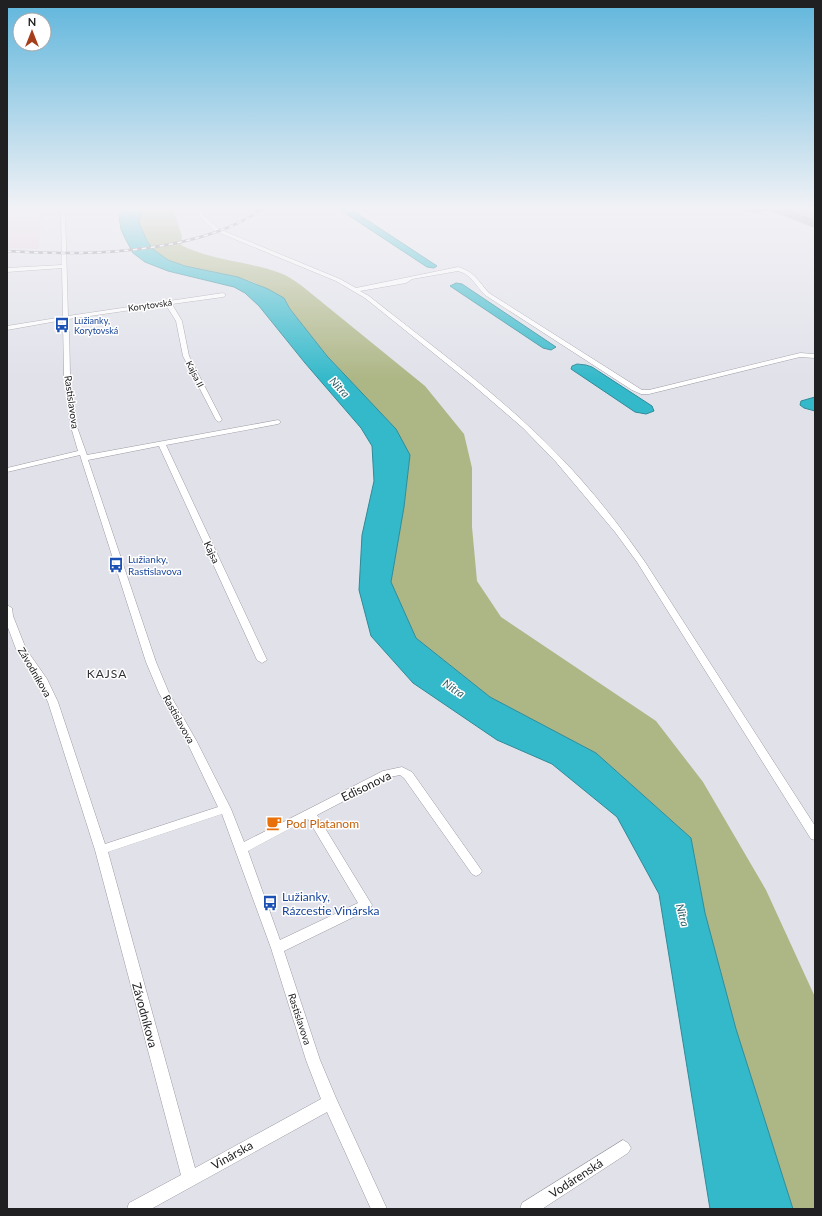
<svg xmlns="http://www.w3.org/2000/svg" width="822" height="1216" font-family="Lato,sans-serif">
  <style>
    .education { fill: #ead1d9 }
    .green { fill: #adb685 }
    .water { fill: #34b9ca; stroke: #2e8b98 }
    .lines { fill: none; stroke-linecap: round; stroke-linejoin: round }
    .minor-casing { stroke: #9b9aa3; stroke-width: 1 }
    .minor { fill: #fff; fill-rule: evenodd }
    .rail-casing { stroke: #818187; stroke-width: 2.5 }
    .rail { stroke: #fff; stroke-width: 1.5; stroke-dasharray: 4.5; stroke-linecap: butt }
    .wall { fill: #9f9695 }
    .shaded-wall { fill: #827a79 }
    .building { fill: #b9afad; stroke: #827a79 }
    .labels { text-anchor: middle; dominant-baseline: central; stroke-width: 3; stroke-linejoin: round; paint-order: stroke }
    .far-street-label { font-size: 9px; fill: #202023; stroke: #fff }
    .far-transit-label { font-size: 9px; fill: #164399; stroke: #fff; text-anchor: start }
    .street-label { font-size: 10px; fill: #202023; stroke: #fff }
    .transit-label { font-size: 10px; fill: #164399; stroke: #fff; text-anchor: start }
    .water-label { font-size: 11px; font-style: italic; fill: #2b5f67; stroke: #fff }
    .quarter-label { font-size: 12px; letter-spacing: 1px; fill: #313137; stroke: #fff }
    .near-street-label { font-size: 12px; fill: #202023; stroke: #fff }
    .near-food-label { font-size: 12px; fill: #c56008; stroke: #fff; text-anchor: start }
    .near-transit-label { font-size: 12px; fill: #164399; stroke: #fff; text-anchor: start }
  </style>
  <rect width="100%" height="100%" fill="#e1e1ea"/>
  <path class="education" d="M7 209H42L39 249 7 248Z"/>
  <path class="green" d="M142 209H173L182 236 181 245C212 261 248 261 280 273 288 276 295 281 302 286L425 386 464 434 472 468V527L477 581 501 617 656 721 703 782 766 890 815 997V1209H793L736 1029 705 913 691 838 596 753 490 697 416 638 391 582 404 507 410 456 396 429 327 356 290 309 284 298 253 282 238 277 185 266 168 260 154 250 147 241 139 223Z"/>
  <g class="water">
    <path d="M122 209H142L139 223 147 241 154 250 168 260 185 266 238 277 268 289 284 298 290 309 327 356 396 429 410 455 404 507 391 582 416 638 490 697 596 753 691 838 705 913 736 1029 793 1209H710L659 894 617 817 552 764 497 740 413 683 371 636 359 590 362 535 374 481 372 446 361 428 305 363 259 306 245 293 234 287 168 271 145 262 133 253 124 236 121 229 119 216Z"/>
    <path d="M339 209H354L353 210 355 212 437 266 434 268 427 267Z"/>
    <path d="M456 283 462 284 556 347 551 350 543 348 450 286Z"/>
    <path d="M577 364 586 365 592 367 652 406 654 411 646 414 635 412 571 369 572 366Z"/>
    <path d="M815 397V411L804 408 800 405 801 401Z"/>
  </g>
  <g class="lines">
    <g class="minor-casing">
      <g id="minor">
        <path d="M61 209H65L68 316 223 293 226 295 223 297 172 304 182 321 189 356 222 420 219 422 216 420 183 356 176 321 166 305 69 319 70 376 77 427 87 455 278 420 281 422 278 424 166 445 267 660 262 663 257 660 159 446 88 460 156 662 169 693 196 740 231 809 244 842 383 771 402 767 412 772 482 871 480 874 476 876 472 874 404 778 400 775 390 777 317 815 372 905 370 909 284 951 320 1060 336 1098 387 1209H371L327 1112 151 1209H127L129 1203 181 1175 95 850 48 702 37 680 16 649 7 625V605L12 608 13 616 26 649 47 679 58 702 105 844 218 807 186 740 159 693 146 662 80 455 7 472V468L78 451 71 427 64 376 63 320 7 330V326L63 317 62 268 7 272V268L62 265ZM222 814 271 948 306 1060 321 1099 195 1168 108 852ZM308 819 358 903 280 940 248 851Z"/>
        <path d="M198 209H202L204 216 219 229 340 279 356 288 458 267C475 272 478 281 489 293L642 390H649L800 353 815 354V358L800 357 649 394H641L632 390 485 295C476 286 471 274 458 271L412 279 406 283 360 291 369 296C434 348 504 398 561 458 592 490 620 526 645 562L815 826V840L811 839 637 562 615 532 556 462 523 428 472 384 365 298 336 281 215 231 200 217Z"/>
        <path d="M623 1140 628 1143 631 1148 628 1153 542 1209H520L522 1203Z"/>
      </g>
    </g>
    <use href="#minor" class="minor"/>
    <g class="rail-casing">
      <path id="rail" d="M7 251C78 256 173 254 238 223 247 219 254 214 262 209"/>
    </g>
    <use href="#rail" class="rail"/>
  </g>
  <path class="wall" d="M744 209H815V228L769 210 753 213Z"/>
  <path class="shaded-wall" d="M753 209H769V210L753 213Z"/>
  <path class="building" d="M783 209H815V221Z"/>
  <linearGradient id="sky" x2="0" y2="1"><stop stop-color="#60b6dc"/><stop offset="0.55" stop-color="#f2f2f6"/><stop offset="1" stop-color="#f2f2f6" stop-opacity="0"/></linearGradient>
  <rect width="822" height="379" fill="url(#sky)"/>
  <defs>
    <g id="bus-bare" transform="scale(1.2)"><path d="M-5-6H5V4H4V6H2V4H-2V6H-4V4H-5ZM-3.5-4V0h7V-4ZM-3.5 1.2v1.5H-2V1.2ZM2 1.2v1.5H3.5V1.2Z" fill="#1a4fb4" stroke="#fff" stroke-width="2.5" paint-order="stroke"/></g>
    <g id="cafe-bare" transform="scale(1.2)"><path d="M-5.5-4.5H6V0H3Q3 3.5 0 3.5H-2.5Q-5.5 3.5-5.5 0ZM3-3.2v2h1.7v-2ZM-6 4.5H4V6H-6Z" fill="#e8710a" stroke="#fff" stroke-width="2.5" paint-order="stroke"/></g>
  </defs>
  <g fill-rule="evenodd">
    <use href="#bus-bare" x="62" y="325"/>
    <use href="#bus-bare" x="116" y="565"/>
    <use href="#cafe-bare" x="274" y="823"/>
    <use href="#bus-bare" x="270" y="903"/>
  </g>
  <g class="labels">
    <g class="far-street-label">
      <text transform="translate(150 305) rotate(-8)">Korytovská</text>
      <text transform="translate(195 374) rotate(63)">Kajsa II</text>
    </g>
    <g class="far-transit-label">
      <text x="74" y="320">Lužianky,<tspan x="74" dy="10">Korytovská</tspan></text>
    </g>
    <g class="street-label">
      <text transform="translate(72 402) rotate(82)">Rastislavova</text>
      <text transform="translate(212 552) rotate(65)">Kajsa</text>
      <text transform="translate(35 672) rotate(60)">Závodníkova</text>
      <text transform="translate(179 719) rotate(61)">Rastislavova</text>
      <text transform="translate(300 1019) rotate(72)">Rastislavova</text>
    </g>
    <g class="transit-label">
      <text x="128" y="559">Lužianky,<tspan x="128" dy="12">Rastislavova</tspan></text>
    </g>
    <g class="water-label">
      <text transform="translate(340 387) rotate(47)">Nitra</text>
      <text transform="translate(454 688) rotate(34)">Nitra</text>
      <text transform="translate(683 915) rotate(75)">Nitra</text>
    </g>
    <g class="quarter-label">
      <text x="107" y="673">KAJSA</text>
    </g>
    <g class="near-street-label">
      <text transform="translate(366 786) rotate(-26)">Edisonova</text>
      <text transform="translate(145 1015) rotate(75)">Závodníkova</text>
      <text transform="translate(232 1155) rotate(-29)">Vinárska</text>
      <text transform="translate(576 1178) rotate(-33)">Vodárenská</text>
    </g>
    <g class="near-food-label">
      <text x="286" y="823">Pod Platanom</text>
    </g>
    <g class="near-transit-label">
      <text x="282" y="896">Lužianky,<tspan x="282" dy="14">Rázcestie Vinárska</tspan></text>
    </g>
  </g>
  <rect width="822" height="1216" fill="none" stroke="#202023" stroke-width="16"/>
  <g transform="translate(32 32)"><circle r="19" fill="#ffffff" stroke="#a6a6a7"/>
  <path d="M0-3L7 15L0 10L-7 15Z" fill="#a43d1a"/>
  <text y="-6" font-size="11" font-weight="bold" text-anchor="middle" fill="#202023">N</text>
  </g>
</svg>
